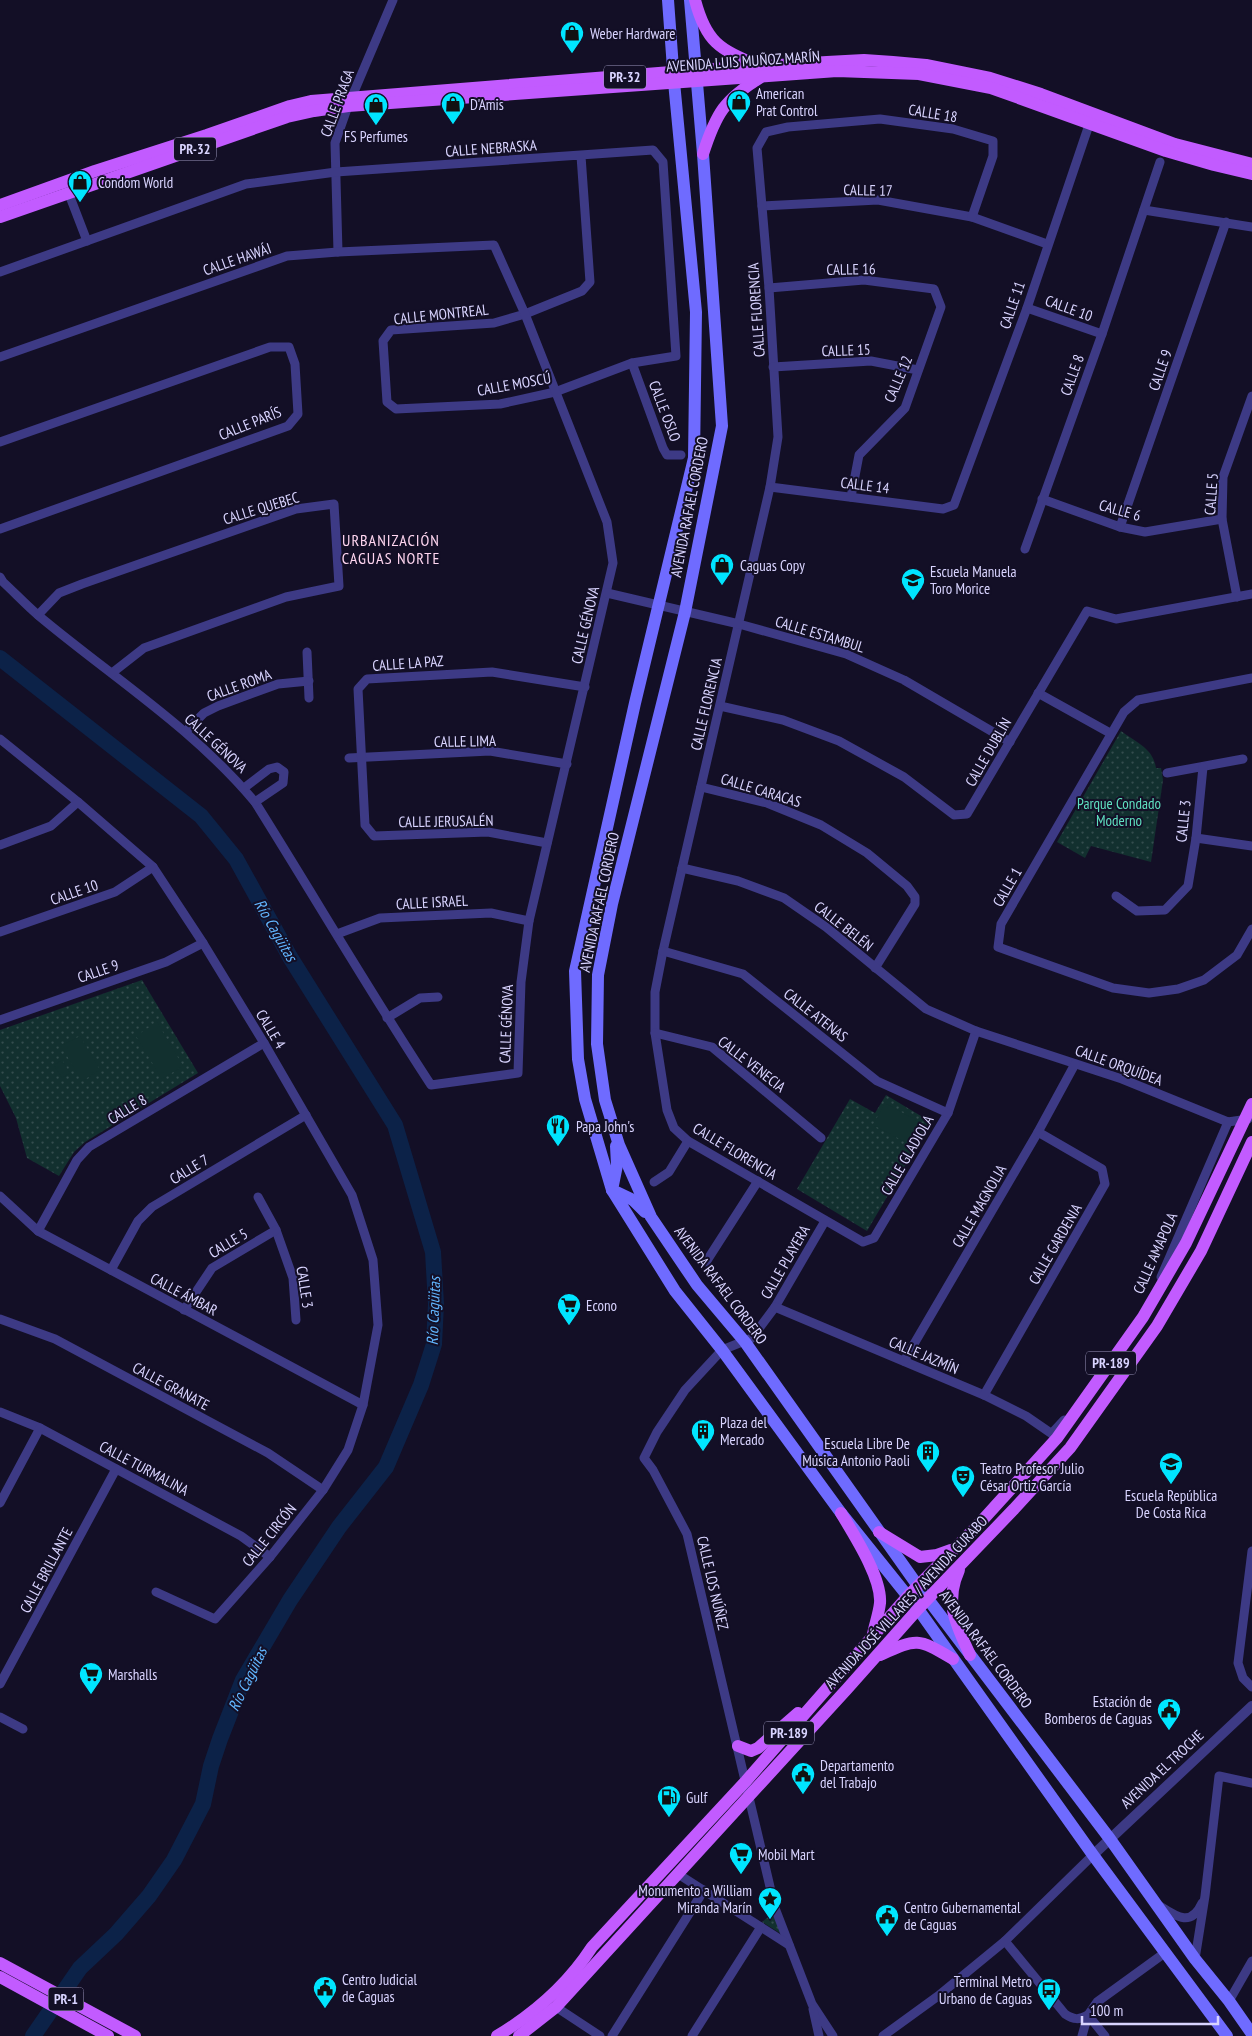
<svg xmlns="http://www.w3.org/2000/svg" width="1252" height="2036" font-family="'PT Sans Narrow',sans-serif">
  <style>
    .park { fill: url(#park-dots) }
    .garden { fill: #12302f }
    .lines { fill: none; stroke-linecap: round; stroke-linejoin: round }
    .river { stroke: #0c2248; stroke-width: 16 }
    .minor { stroke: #3d3a85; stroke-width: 9 }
    .tertiary { stroke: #3d3a85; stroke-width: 10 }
    .secondary { stroke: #6f6bff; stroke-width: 12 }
    .primary { stroke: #c25bff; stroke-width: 12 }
    .labels { text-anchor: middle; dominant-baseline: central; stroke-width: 4; stroke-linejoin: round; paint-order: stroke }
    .shield { fill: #130f26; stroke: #9e99be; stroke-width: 1 }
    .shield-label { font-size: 14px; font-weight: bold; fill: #d9d4ff }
    .poi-label { font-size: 15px; fill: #d9d4ff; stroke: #130f26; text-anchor: start }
    .street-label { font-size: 15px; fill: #d9d4ff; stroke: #130f26 }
    .park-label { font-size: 15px; fill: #5fe0c0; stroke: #130f26 }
    .neighbourhood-label { font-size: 16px; letter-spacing: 1px; fill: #ffd6f0; stroke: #130f26 }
    .water-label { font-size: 16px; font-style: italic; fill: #62b6ff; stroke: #130f26 }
  </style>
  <defs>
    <pattern id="park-dots" width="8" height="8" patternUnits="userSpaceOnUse" patternTransform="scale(1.25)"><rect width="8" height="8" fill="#12302f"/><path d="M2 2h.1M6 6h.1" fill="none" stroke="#344d4e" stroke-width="1.8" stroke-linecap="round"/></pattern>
  </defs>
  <rect width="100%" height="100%" fill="#130f26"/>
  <g class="park">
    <path d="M1121 731C1137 743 1153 748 1156 768H1161L1163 780 1151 862 1091 846 1085 858 1057 842Z"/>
    <path d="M142 980 198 1073 85 1142 74 1152 59 1176 27 1158 16 1118 0 1086V1030Z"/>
    <path d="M886 1095 931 1122 867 1231 797 1189 850 1099 875 1113Z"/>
    <path d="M773 1913 783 1935 762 1922Z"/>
  </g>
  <g class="garden">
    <path d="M157 1022 183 1066 162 1079 136 1036Z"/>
    <path d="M80 1036 100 1070 82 1081 61 1046Z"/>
    <path d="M62 1060 70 1073 62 1078 54 1065Z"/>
    <path d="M885 1103 923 1124 911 1145 873 1125Z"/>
  </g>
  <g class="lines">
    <path class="river" d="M0 658 201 816 236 859 290 957 395 1125 433 1252 436 1304 434 1344 421 1385 386 1467 339 1527 290 1600 243 1680 220 1739 211 1766 203 1804 174 1860 149 1896 116 1934 80 1968 33 2036"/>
    <g class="minor">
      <path d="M67 189 87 241"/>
      <path d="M762 206 878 200 972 217 1047 244"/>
      <path d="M1144 210 1252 227"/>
      <path d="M972 217 993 156V141L953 129 880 119 788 127 766 132 757 148 769 288 778 437 770 487 663 951 655 992V1033L667 1110 674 1128 688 1141 863 1242 874 1238 948 1113 976 1031"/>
      <path d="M338 252 335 143 348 106 393 0"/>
      <path d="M0 272 246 184 336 172 653 150 663 162 676 356 632 363 555 392 500 404 396 409 387 402 383 341 391 330 494 323 525 314 582 291 590 282 581 156"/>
      <path d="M769 288 864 280 934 289 941 307 905 408 859 455 851 497"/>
      <path d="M1027 308 1102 334"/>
      <path d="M0 357 287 256 338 252 494 245 525 314 607 522 613 563 529 921 521 982 518 1073 431 1085C370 992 314 896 255 802 193 728 112 677 39 616 26 605 15 593 3 582L0 577"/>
      <path d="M632 363 663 448 667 455H681"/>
      <path d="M773 367 871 361 918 370"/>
      <path d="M0 442 270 347H289L295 364 298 414 288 426 0 529"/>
      <path d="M770 487 943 509 954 505 1027 308 1091 119"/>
      <path d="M1042 499 1120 527 1145 532 1222 519"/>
      <path d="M1120 527 1226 222"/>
      <path d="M1025 549 1102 334 1160 162"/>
      <path d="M607 593 739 624 846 654 904 680 1010 742"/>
      <path d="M1237 597 1222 519 1223 477 1252 396"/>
      <path d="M38 615 59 593 82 584 296 509 334 504 339 586 286 597 144 648 112 673"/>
      <path d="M307 652 309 698"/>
      <path d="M1252 678 1138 700 1124 712 1001 924 998 947 1113 988 1149 993 1178 989 1204 980 1237 955 1252 929"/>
      <path d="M1038 693 1110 733"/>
      <path d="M720 706 783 720 839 741 904 777 954 815 967 814 1087 611 1116 619 1252 594"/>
      <path d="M186 731 204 713 218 706 278 684 309 681"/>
      <path d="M0 739 78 802 153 867 203 943 264 1043 352 1195 373 1260 378 1325 363 1405 348 1450 323 1490 270 1557 215 1619 156 1592"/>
      <path d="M349 758 490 751 567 764"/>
      <path d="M1167 773 1243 759"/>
      <path d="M701 787 767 803 821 825 867 853 907 886 915 897V904L875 968"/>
      <path d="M244 788 269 769 277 767 284 772 283 783 255 802"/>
      <path d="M1196 838 1252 846"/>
      <path d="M547 843 488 832 374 836 365 825 358 689 367 679 492 672 585 687"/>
      <path d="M0 845 51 826 78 802"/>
      <path d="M682 868 738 881 784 898 826 927 926 1009 976 1031 1122 1079 1228 1122 1248 1119"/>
      <path d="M1116 896 1137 911 1165 910 1188 886 1196 838 1203 767"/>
      <path d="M0 932 115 892 153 867"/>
      <path d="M337 934 380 918 491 913 529 921"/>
      <path d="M663 951 743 974 877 1081 948 1113"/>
      <path d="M387 1018 420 998 438 997"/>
      <path d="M0 1020 166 962 203 943"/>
      <path d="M655 1033 712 1047 821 1138"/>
      <path d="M654 1182 669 1172 688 1141"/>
      <path d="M0 1196 38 1231 363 1405"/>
      <path d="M258 1197 276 1230 293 1278 296 1320"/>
      <path d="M825 1221 775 1307 752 1338 722 1350 685 1390 657 1432 644 1458 653 1470 687 1534 775 1908 812 2004 833 2036"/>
      <path d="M38 1231 77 1160 89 1147 264 1043"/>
      <path d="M706 1262 758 1181"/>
      <path d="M111 1270 138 1221 152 1207 306 1115"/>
      <path d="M1161 1277 1228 1122"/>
      <path d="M775 1307 984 1395 1026 1416 1055 1436"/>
      <path d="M184 1310 212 1268 276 1230"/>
      <path d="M0 1319 55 1339 268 1453 323 1490"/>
      <path d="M904 1361 1038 1132 1075 1064"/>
      <path d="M984 1395 1105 1184 1102 1169 1038 1132"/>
      <path d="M0 1412 40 1428 241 1536 270 1557"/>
      <path d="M1052 1433 1064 1420"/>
      <path d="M0 1503 40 1428"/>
      <path d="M1252 1551 1238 1663 1243 1678 1252 1687"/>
      <path d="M0 1684 116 1469"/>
      <path d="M0 1717 23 1729"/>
      <path d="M678 1874 789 1945"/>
      <path d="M1160 1906C1177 1917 1191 1927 1202 1903"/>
      <path d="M1005 1941 1065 2014C1074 2020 1079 2020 1088 2015L1082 2036"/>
      <path d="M1195 1959 1205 1896 1219 1776 1252 1783"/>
      <path d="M1229 2001 1252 1961"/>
      <path d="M556 2007 600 2036"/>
      <path d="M813 2009 819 2036"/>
      <path d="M612 2036 704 1890"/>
      <path d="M692 2036 761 1927"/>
      <path d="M883 2036 938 1996 1005 1941 1093 1855"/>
      <path d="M1105 2036 1088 2015 1097 2002 1166 1952"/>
    </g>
    <path class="tertiary" d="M1093 1855 1252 1706"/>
    <g class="secondary">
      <path d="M668 0 674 82 696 312 694 458 635 703 575 971 578 1059 585 1099 612 1190 675 1291 722 1350 841 1513 918 1609 1093 1855 1227 2036"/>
      <path d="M690 0 703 154 722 426 685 612 612 904 598 975 597 1044 605 1100 619 1145 651 1217 697 1285 745 1342 918 1586 1110 1839 1195 1959 1229 2001 1252 2034"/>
      <path d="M616 1146 617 1165 612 1190 633 1200 645 1212"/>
    </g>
    <g class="primary">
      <path d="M695 0C706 42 719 49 757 65"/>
      <path d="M703 154C716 113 725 99 761 77"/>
      <path d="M0 205 95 171 207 135 290 106 311 101 696 70 827 62 864 60 893 62 926 65 990 78 1041 94 1175 144 1252 164"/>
      <path d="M0 217 287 117 314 111 348 106 837 71 919 74 991 88 1166 151 1214 165 1252 174"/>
      <path d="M841 1513C854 1535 882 1578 880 1603 879 1613 875 1624 873 1634"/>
      <path d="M879 1532 920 1557 937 1555 951 1550"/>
      <path d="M959 1570C944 1603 956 1624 970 1655"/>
      <path d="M880 1655C918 1638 917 1638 953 1659"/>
      <path d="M738 1746 751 1751 758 1748 798 1713"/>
      <path d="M0 1963 135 2036"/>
      <path d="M0 1977 108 2036"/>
      <path d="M497 2036C535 2013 568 1984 592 1947L746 1781 908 1596 979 1524 1057 1438 1143 1317 1186 1243 1252 1104"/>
      <path d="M519 2036 556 2007 847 1689 918 1609 1014 1509 1070 1448 1157 1326 1201 1251 1252 1142"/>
    </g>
  </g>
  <defs>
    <g id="shop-pin" transform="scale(1.25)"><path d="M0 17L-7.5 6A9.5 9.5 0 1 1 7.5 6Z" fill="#00e5ff" stroke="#130f26"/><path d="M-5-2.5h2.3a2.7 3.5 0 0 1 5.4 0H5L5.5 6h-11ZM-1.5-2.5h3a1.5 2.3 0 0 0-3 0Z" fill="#111"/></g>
    <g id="school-pin" transform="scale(1.25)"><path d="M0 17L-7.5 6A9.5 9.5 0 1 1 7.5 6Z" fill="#00e5ff" stroke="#130f26"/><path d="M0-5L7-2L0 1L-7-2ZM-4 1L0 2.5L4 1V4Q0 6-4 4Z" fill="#111"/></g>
    <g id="restaurant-pin" transform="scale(1.25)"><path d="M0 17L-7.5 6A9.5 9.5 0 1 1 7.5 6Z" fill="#00e5ff" stroke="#130f26"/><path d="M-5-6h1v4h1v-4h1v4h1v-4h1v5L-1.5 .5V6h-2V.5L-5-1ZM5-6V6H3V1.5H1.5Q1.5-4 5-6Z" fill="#111"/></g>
    <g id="supermarket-pin" transform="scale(1.25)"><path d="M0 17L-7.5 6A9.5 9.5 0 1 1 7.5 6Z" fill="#00e5ff" stroke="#130f26"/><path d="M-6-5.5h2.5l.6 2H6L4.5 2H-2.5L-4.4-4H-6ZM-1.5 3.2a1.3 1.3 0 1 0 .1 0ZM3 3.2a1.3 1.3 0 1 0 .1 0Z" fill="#111"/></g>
    <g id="building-pin" transform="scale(1.25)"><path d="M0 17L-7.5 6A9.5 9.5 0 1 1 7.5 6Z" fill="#00e5ff" stroke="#130f26"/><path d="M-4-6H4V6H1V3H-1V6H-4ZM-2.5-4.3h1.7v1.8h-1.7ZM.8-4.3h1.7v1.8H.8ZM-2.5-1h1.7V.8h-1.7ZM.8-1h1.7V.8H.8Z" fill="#111"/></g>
    <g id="theatre-pin" transform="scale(1.25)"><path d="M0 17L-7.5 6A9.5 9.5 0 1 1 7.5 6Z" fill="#00e5ff" stroke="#130f26"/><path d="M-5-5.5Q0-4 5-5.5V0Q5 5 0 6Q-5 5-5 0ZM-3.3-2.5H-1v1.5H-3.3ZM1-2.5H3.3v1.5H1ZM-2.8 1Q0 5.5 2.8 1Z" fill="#111"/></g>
    <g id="civic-pin" transform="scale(1.25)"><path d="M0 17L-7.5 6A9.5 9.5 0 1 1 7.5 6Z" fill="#00e5ff" stroke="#130f26"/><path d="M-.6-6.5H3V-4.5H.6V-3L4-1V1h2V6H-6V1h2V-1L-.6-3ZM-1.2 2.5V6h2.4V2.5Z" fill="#111"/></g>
    <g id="fuel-pin" transform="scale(1.25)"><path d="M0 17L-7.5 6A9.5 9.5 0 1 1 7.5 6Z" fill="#00e5ff" stroke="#130f26"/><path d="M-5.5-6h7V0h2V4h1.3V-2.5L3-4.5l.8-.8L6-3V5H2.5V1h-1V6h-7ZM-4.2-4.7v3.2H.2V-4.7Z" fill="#111"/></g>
    <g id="sight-pin" transform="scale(1.25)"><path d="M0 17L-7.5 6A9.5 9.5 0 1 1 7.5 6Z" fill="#00e5ff" stroke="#130f26"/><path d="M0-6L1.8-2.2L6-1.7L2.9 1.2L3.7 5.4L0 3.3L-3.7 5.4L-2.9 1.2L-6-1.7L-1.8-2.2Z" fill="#111"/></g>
    <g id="bus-pin" transform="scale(1.25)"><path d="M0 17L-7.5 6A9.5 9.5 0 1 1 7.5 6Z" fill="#00e5ff" stroke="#130f26"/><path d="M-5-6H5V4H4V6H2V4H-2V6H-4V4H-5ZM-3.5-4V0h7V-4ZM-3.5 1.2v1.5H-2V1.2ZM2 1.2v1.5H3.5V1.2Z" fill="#111"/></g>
  </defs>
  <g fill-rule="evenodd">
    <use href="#shop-pin" x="572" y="33"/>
    <use href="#shop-pin" x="739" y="102"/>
    <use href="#shop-pin" x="453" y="104"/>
    <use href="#shop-pin" x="376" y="105"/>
    <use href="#shop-pin" x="80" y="182"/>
    <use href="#shop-pin" x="722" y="565"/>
    <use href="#school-pin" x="913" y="580"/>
    <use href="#restaurant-pin" x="558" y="1126"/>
    <use href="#supermarket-pin" x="569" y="1305"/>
    <use href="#building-pin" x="703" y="1431"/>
    <use href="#building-pin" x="928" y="1452"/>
    <use href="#school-pin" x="1171" y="1464"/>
    <use href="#theatre-pin" x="963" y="1477"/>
    <use href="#supermarket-pin" x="91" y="1674"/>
    <use href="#civic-pin" x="1169" y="1710"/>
    <use href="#civic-pin" x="803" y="1774"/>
    <use href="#fuel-pin" x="669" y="1797"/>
    <use href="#supermarket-pin" x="741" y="1854"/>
    <use href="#sight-pin" x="770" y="1899"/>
    <use href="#civic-pin" x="887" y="1916"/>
    <use href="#civic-pin" x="325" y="1988"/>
    <use href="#bus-pin" x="1049" y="1990"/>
  </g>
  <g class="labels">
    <g class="shield">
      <rect x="604" y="65.5" width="42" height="23" rx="4"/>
      <rect x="174" y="137.5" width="42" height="23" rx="4"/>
      <rect x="1086" y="1351.5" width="50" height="23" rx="4"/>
      <rect x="764" y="1721.5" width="50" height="23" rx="4"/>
      <rect x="48.5" y="1987.5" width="35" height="23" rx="4"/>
    </g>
    <g class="shield-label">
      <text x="625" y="77">PR-32</text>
      <text x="195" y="149">PR-32</text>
      <text x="1111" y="1363">PR-189</text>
      <text x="789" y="1733">PR-189</text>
      <text x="66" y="1999">PR-1</text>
    </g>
    <g class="poi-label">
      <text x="590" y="33">Weber Hardware</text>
      <text x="756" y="93">American<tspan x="756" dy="17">Prat Control</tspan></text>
      <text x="470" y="104">D'Amis</text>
      <text x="376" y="136" text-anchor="middle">FS Perfumes</text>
      <text x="98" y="182">Condom World</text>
      <text x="740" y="565">Caguas Copy</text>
      <text x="930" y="571">Escuela Manuela<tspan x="930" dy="17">Toro Morice</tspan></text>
      <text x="576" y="1126">Papa John's</text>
      <text x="586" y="1305">Econo</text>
      <text x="720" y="1422">Plaza del<tspan x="720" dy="17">Mercado</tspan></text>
      <text x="910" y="1443" text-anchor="end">Escuela Libre De<tspan x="910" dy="17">Música Antonio Paoli</tspan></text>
      <text x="980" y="1468">Teatro Profesor Julio<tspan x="980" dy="17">César Ortiz García</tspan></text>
      <text x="1171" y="1495" text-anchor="middle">Escuela República<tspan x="1171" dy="17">De Costa Rica</tspan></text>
      <text x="108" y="1674">Marshalls</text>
      <text x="1152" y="1701" text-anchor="end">Estación de<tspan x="1152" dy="17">Bomberos de Caguas</tspan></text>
      <text x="820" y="1765">Departamento<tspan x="820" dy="17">del Trabajo</tspan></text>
      <text x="686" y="1797">Gulf</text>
      <text x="758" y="1854">Mobil Mart</text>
      <text x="752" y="1890" text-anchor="end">Monumento a William<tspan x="752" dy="17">Miranda Marín</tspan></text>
      <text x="904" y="1907">Centro Gubernamental<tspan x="904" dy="17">de Caguas</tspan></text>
      <text x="342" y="1979">Centro Judicial<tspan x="342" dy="17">de Caguas</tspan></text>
      <text x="1032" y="1981" text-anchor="end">Terminal Metro<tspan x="1032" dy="17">Urbano de Caguas</tspan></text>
    </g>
    <g class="street-label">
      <text transform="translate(743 61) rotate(-4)">AVENIDA LUIS MUÑOZ MARÍN</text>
      <text transform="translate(337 103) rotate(-70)">CALLE PRAGA</text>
      <text transform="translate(933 113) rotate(9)">CALLE 18</text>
      <text transform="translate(491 148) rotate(-4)">CALLE NEBRASKA</text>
      <text transform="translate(868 190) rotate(1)">CALLE 17</text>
      <text transform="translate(237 259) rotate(-19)">CALLE HAWÁI</text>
      <text transform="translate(851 269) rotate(-1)">CALLE 16</text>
      <text transform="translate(1012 305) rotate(-71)">CALLE 11</text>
      <text transform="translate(1069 308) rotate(20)">CALLE 10</text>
      <text transform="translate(756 310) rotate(-94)">CALLE FLORENCIA</text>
      <text transform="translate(441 314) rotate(-6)">CALLE MONTREAL</text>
      <text transform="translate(846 350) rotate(-2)">CALLE 15</text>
      <text transform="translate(1160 370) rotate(-71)">CALLE 9</text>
      <text transform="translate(1072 375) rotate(-70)">CALLE 8</text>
      <text transform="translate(898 379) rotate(-67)">CALLE 12</text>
      <text transform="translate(514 384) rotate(-10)">CALLE MOSCÚ</text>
      <text transform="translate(665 411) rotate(69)">CALLE OSLO</text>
      <text transform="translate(250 423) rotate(-22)">CALLE PARÍS</text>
      <text transform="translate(865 485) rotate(7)">CALLE 14</text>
      <text transform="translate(1211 494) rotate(-86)">CALLE 5</text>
      <text transform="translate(689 507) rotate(-79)">AVENIDA RAFAEL CORDERO</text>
      <text transform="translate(261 508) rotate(-17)">CALLE QUEBEC</text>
      <text transform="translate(1120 510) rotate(16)">CALLE 6</text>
      <text transform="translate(585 625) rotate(-77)">CALLE GÉNOVA</text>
      <text transform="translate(820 634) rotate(17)">CALLE ESTAMBUL</text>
      <text transform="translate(408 663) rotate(-4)">CALLE LA PAZ</text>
      <text transform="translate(239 685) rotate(-20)">CALLE ROMA</text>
      <text transform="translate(706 704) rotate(-77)">CALLE FLORENCIA</text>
      <text transform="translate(465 741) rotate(-1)">CALLE LIMA</text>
      <text transform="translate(216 743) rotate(43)">CALLE GÉNOVA</text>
      <text transform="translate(988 752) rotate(-60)">CALLE DUBLÍN</text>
      <text transform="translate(761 790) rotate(17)">CALLE CARACAS</text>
      <text transform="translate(446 821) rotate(-1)">CALLE JERUSALÉN</text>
      <text transform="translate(1183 821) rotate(-84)">CALLE 3</text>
      <text transform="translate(1007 887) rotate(-60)">CALLE 1</text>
      <text transform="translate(74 892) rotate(-19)">CALLE 10</text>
      <text transform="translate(432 902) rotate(-3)">CALLE ISRAEL</text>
      <text transform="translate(599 902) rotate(-78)">AVENIDA RAFAEL CORDERO</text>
      <text transform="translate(844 926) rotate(38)">CALLE BELÉN</text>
      <text transform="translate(98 971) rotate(-19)">CALLE 9</text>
      <text transform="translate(816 1015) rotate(38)">CALLE ATENAS</text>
      <text transform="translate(506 1024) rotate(-88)">CALLE GÉNOVA</text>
      <text transform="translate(271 1029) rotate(59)">CALLE 4</text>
      <text transform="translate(752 1064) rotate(38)">CALLE VENECIA</text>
      <text transform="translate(1119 1065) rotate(20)">CALLE ORQUÍDEA</text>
      <text transform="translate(127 1109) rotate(-31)">CALLE 8</text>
      <text transform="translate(735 1151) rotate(31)">CALLE FLORENCIA</text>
      <text transform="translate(907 1155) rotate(-60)">CALLE GLADIOLA</text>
      <text transform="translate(189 1169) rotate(-31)">CALLE 7</text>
      <text transform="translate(979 1206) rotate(-60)">CALLE MAGNOLIA</text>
      <text transform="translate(228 1243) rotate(-31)">CALLE 5</text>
      <text transform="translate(1055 1244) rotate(-60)">CALLE GARDENIA</text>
      <text transform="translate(1155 1253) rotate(-66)">CALLE AMAPOLA</text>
      <text transform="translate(785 1262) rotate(-60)">CALLE PLAYERA</text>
      <text transform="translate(721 1285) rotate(53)">AVENIDA RAFAEL CORDERO</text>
      <text transform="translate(305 1287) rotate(81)">CALLE 3</text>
      <text transform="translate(184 1294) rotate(28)">CALLE ÁMBAR</text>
      <text transform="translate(924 1355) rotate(23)">CALLE JAZMÍN</text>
      <text transform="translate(171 1386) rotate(28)">CALLE GRANATE</text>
      <text transform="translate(144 1468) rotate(28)">CALLE TURMALINA</text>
      <text transform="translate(269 1535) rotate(-51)">CALLE CIRCÓN</text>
      <text transform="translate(46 1570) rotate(-62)">CALLE BRILLANTE</text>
      <text transform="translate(713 1583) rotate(77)">CALLE LOS NÚÑEZ</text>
      <text transform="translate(906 1602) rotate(-47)">AVENIDA JOSÉ VILLARES / AVENIDA GURABO</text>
      <text transform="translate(986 1649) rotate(53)">AVENIDA RAFAEL CORDERO</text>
      <text transform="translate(1162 1769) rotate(-43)">AVENIDA EL TROCHE</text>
    </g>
    <g class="park-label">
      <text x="1119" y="803">Parque Condado<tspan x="1119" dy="17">Moderno</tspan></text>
    </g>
    <g class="neighbourhood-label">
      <text x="391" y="540">URBANIZACIÓN<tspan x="391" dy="18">CAGUAS NORTE</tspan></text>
    </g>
    <g class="water-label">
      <text transform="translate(276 930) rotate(60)">Río Cagüitas</text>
      <text transform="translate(433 1311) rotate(-88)">Río Cagüitas</text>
      <text transform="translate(247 1679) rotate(-64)">Río Cagüitas</text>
    </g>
  </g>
  <path d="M1082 2016v8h136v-8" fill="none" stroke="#d9d4ff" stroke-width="2.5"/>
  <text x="1090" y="2016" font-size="15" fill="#d9d4ff" stroke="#130f26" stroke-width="4" paint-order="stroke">100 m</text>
</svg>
